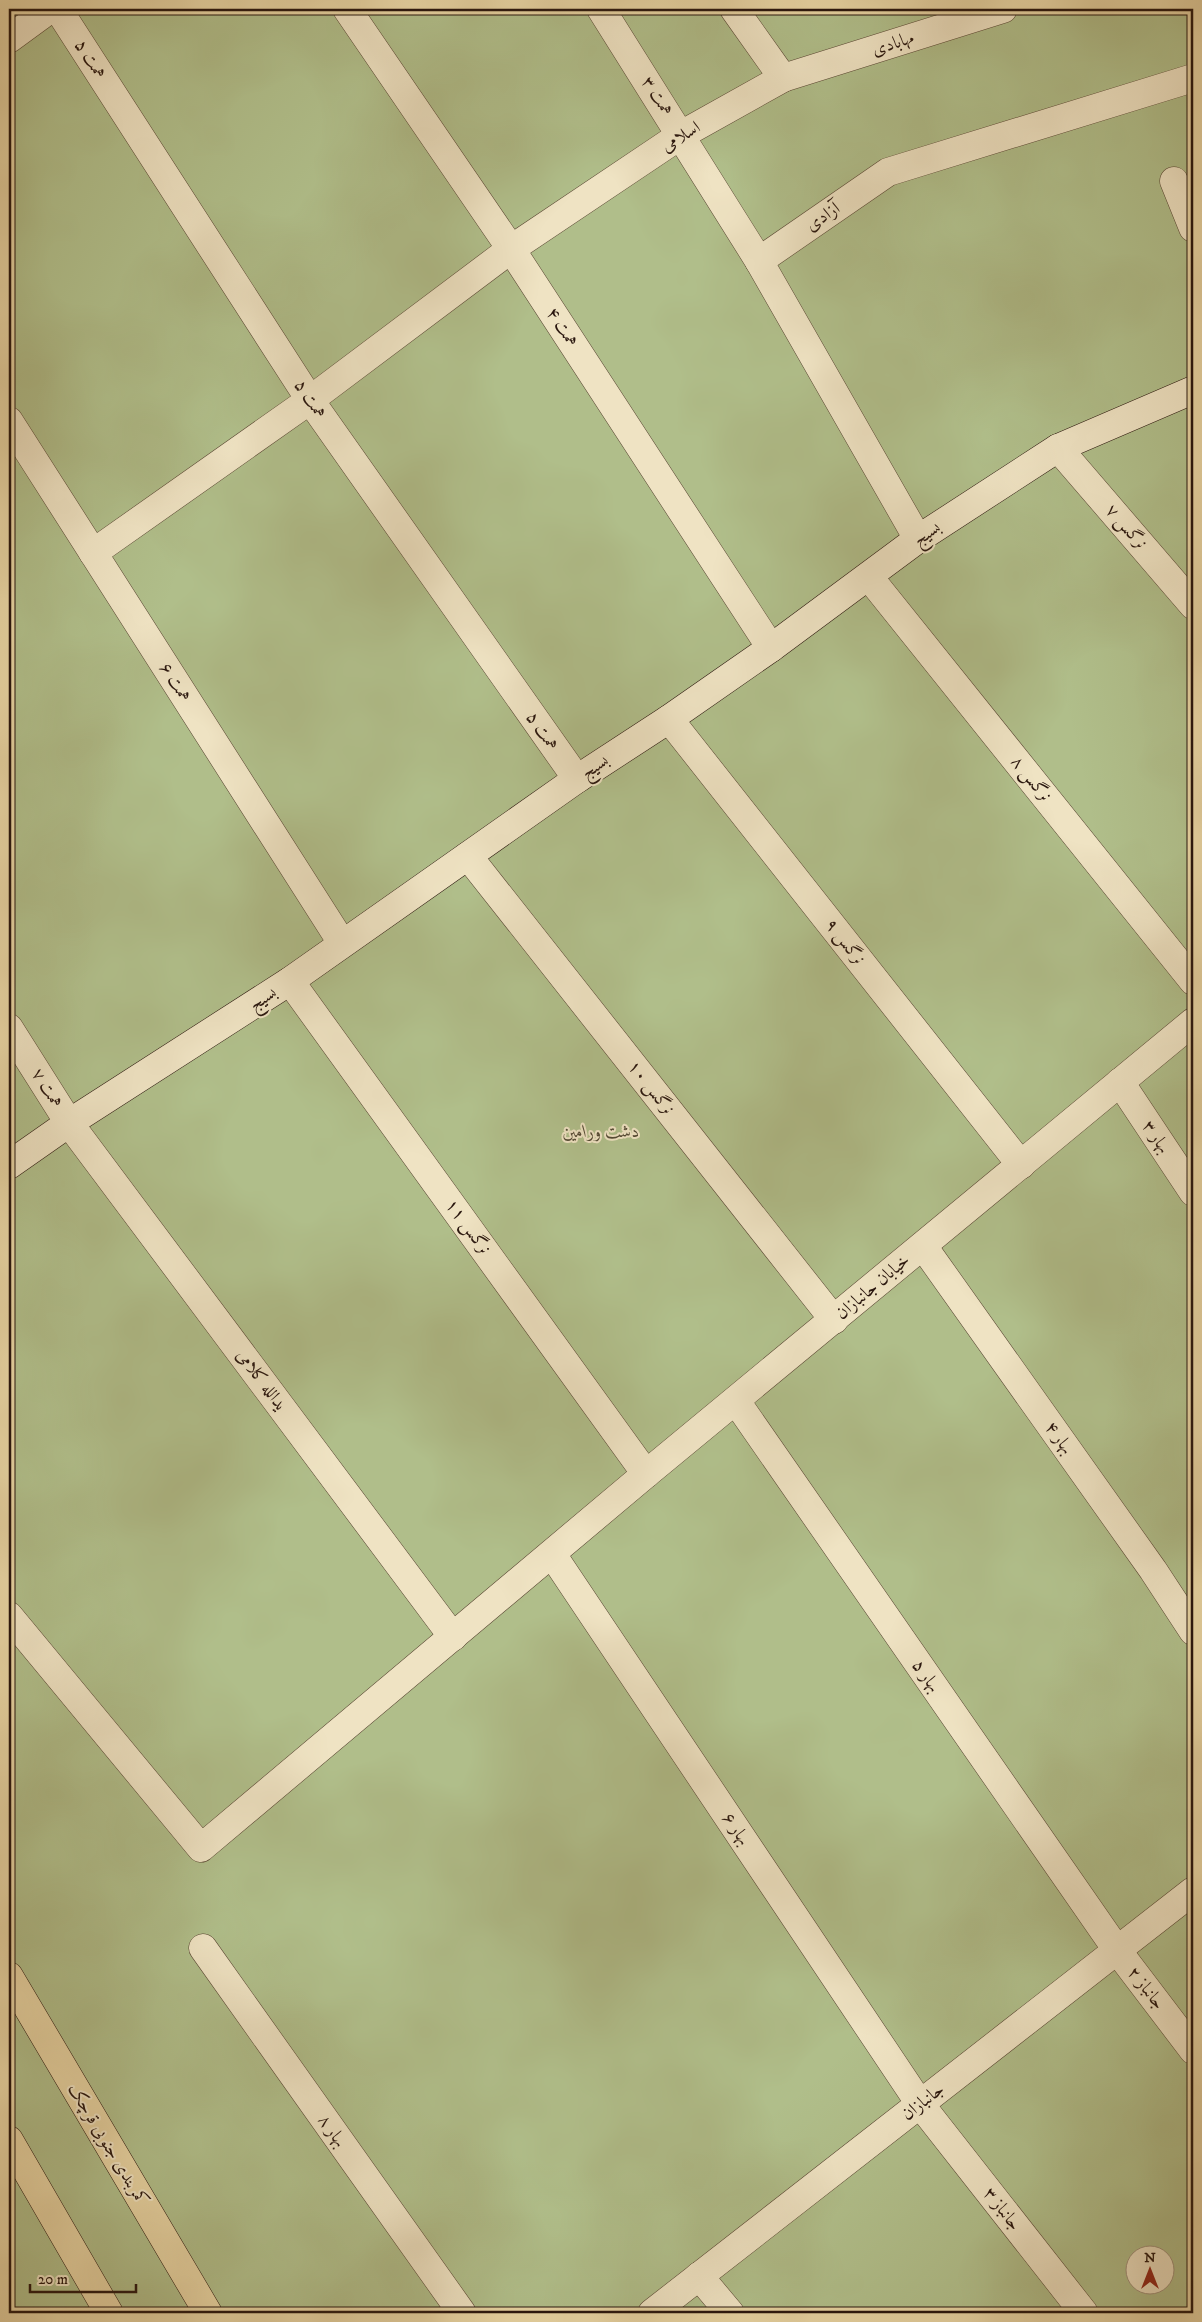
<svg xmlns="http://www.w3.org/2000/svg" width="1202" height="2322" font-family="'IM FELL DW Pica',Amiri,serif">
  <style>
    .green { fill: #b0be8a; stroke: #6c6a4c; fill-rule: evenodd }
    .lines { fill: none; stroke-linecap: round; stroke-linejoin: round }
    .minor-casing { stroke: #584633; stroke-width: 29 }
    .tertiary-casing { stroke: #584633; stroke-width: 29 }
    .secondary-casing { stroke: #29160e; stroke-width: 29 }
    .trunk-casing { stroke: #29160e; stroke-width: 29 }
    .minor { stroke: #efe3c3; stroke-width: 28 }
    .tertiary { stroke: #efe3c3; stroke-width: 28 }
    .secondary { stroke: #efe3c3; stroke-width: 28 }
    .trunk { stroke: #e7d4a3; stroke-width: 28 }
    .labels { text-anchor: middle; dominant-baseline: central; stroke-width: 4; stroke-linejoin: round; paint-order: stroke }
    .street-label { font-size: 18px; fill: #29160e; stroke: #efe3c3 }
    .park-label { font-size: 18px; font-style: italic; fill: #524833; stroke: #efe3c3 }
  </style>
  <rect width="100%" height="100%" fill="#e7d4a3"/>
  <filter id="stains"><feTurbulence type="fractalNoise" baseFrequency=".004" numOctaves="4"/><feColorMatrix values="0 0 0 0 .2 0 0 0 0 .09 0 0 0 0 .02 0 0 0 .5 -.17"/></filter>
  <radialGradient id="worn" r=".72"><stop offset=".6" stop-color="#630" stop-opacity="0"/><stop offset="1" stop-color="#630" stop-opacity=".3"/></radialGradient>
  <path class="green" d="M9 9H1193V2313H9ZM1134 2254H1164V2284H1134Z"/>
  <g class="lines">
    <g class="minor-casing">
      <g id="minor">
        <path d="M58 9 310 400 577 779"/>
        <path d="M347 9 511 249 771 648"/>
        <path d="M601 9 759 261"/>
        <path d="M9 39 50 9"/>
        <path d="M783 78 1003 9"/>
        <path d="M1174 181 1193 228"/>
        <path d="M9 421 342 943"/>
        <path d="M1058 448 1193 605"/>
        <path d="M918 539 759 261 888 172 1193 78"/>
        <path d="M93 553 310 400 511 249 681 135 783 78 734 9"/>
        <path d="M869 577 1193 981"/>
        <path d="M669 719 1021 1165"/>
        <path d="M468 856 834 1320"/>
        <path d="M290 981 646 1474"/>
        <path d="M9 1028 69 1123 453 1637"/>
        <path d="M1120 1082 1193 1192"/>
        <path d="M923 1246 1153 1570 1193 1631"/>
        <path d="M736 1401 1117 1950 1193 2050"/>
        <path d="M552 1554 920 2104 1084 2313"/>
        <path d="M9 1616 201 1848 646 1474 1193 1022"/>
        <path d="M203 1948 462 2313"/>
        <path d="M699 2276 730 2313"/>
      </g>
    </g>
    <g class="tertiary-casing">
      <path id="tertiary" d="M652 2313 1193 1891"/>
    </g>
    <g class="secondary-casing">
      <path id="secondary" d="M9 1165 69 1123 290 981 577 779 669 719 771 648 918 539 1058 448 1193 390"/>
    </g>
    <g class="trunk-casing">
      <g id="trunk">
        <path d="M9 1976 208 2313"/>
        <path d="M9 2140 109 2313"/>
      </g>
    </g>
    <use href="#minor" class="minor"/>
    <use href="#tertiary" class="tertiary"/>
    <use href="#secondary" class="secondary"/>
    <use href="#trunk" class="trunk"/>
  </g>
  <g class="labels">
    <g class="street-label">
      <text transform="translate(893 44) rotate(-18)">مهابادی</text>
      <text transform="translate(90 59) rotate(57)">همت ۵</text>
      <text transform="translate(657 96) rotate(57)">همت ۳</text>
      <text transform="translate(681 137) rotate(-32)">اسلامی</text>
      <text transform="translate(823 217) rotate(-34)">آزادی</text>
      <text transform="translate(562 327) rotate(57)">همت ۴</text>
      <text transform="translate(310 399) rotate(56)">همت ۵</text>
      <text transform="translate(1126 527) rotate(49)">نرگس ۷</text>
      <text transform="translate(927 534) rotate(-34)">بسیج</text>
      <text transform="translate(175 682) rotate(57)">همت ۶</text>
      <text transform="translate(542 731) rotate(55)">همت ۵</text>
      <text transform="translate(595 767) rotate(-33)">بسیج</text>
      <text transform="translate(1031 779) rotate(51)">نرگس ۸</text>
      <text transform="translate(845 942) rotate(52)">نرگس ۹</text>
      <text transform="translate(263 999) rotate(-33)">بسیج</text>
      <text transform="translate(47 1088) rotate(58)">همت ۷</text>
      <text transform="translate(651 1088) rotate(52)">نرگس ۱۰</text>
      <text transform="translate(1156 1137) rotate(56)">بهار ۳</text>
      <text transform="translate(468 1227) rotate(54)">نرگس ۱۱</text>
      <text transform="translate(873 1287) rotate(-40)">خیابان جانبازان</text>
      <text transform="translate(261 1380) rotate(53)">یدالله کلامی</text>
      <text transform="translate(1059 1438) rotate(55)">بهار ۴</text>
      <text transform="translate(926 1676) rotate(55)">بهار ۵</text>
      <text transform="translate(736 1829) rotate(56)">بهار ۶</text>
      <text transform="translate(1146 1988) rotate(52)">جانباز ۲</text>
      <text transform="translate(923 2102) rotate(-38)">جانبازان</text>
      <text transform="translate(332 2131) rotate(55)">بهار ۸</text>
      <text transform="translate(108 2145) rotate(59)">کمربندی جنوبی قرچک</text>
      <text transform="translate(1002 2209) rotate(52)">جانباز ۳</text>
    </g>
    <g class="park-label">
      <text x="601" y="1132">دشت ورامین</text>
    </g>
  </g>
  <rect width="1202" height="2322" fill="none" stroke="#e7d4a3" stroke-width="30"/>
  <rect x="10" y="10" width="1182" height="2302" fill="none" stroke="#29160e" stroke-width="2.5"/>
  <rect x="15" y="15" width="1172" height="2292" fill="none" stroke="#29160e"/>
  <g transform="translate(1150 2270)"><circle r="24" fill="#efe3c3" stroke="#a0917b"/>
  <path d="M0-4L9 19L0 12L-9 19Z" fill="#8f2418"/>
  <text y="-8" font-size="14" font-weight="bold" text-anchor="middle" fill="#29160e">N</text>
  </g>
  <path d="M30 2284v8h106v-8" fill="none" stroke="#29160e" stroke-width="2.5"/>
  <text x="38" y="2284" font-size="15" fill="#29160e" stroke="#efe3c3" stroke-width="4" paint-order="stroke">20 m</text>
  <rect width="100%" height="100%" filter="url(#stains)"/>
  <rect width="100%" height="100%" fill="url(#worn)"/>
</svg>
